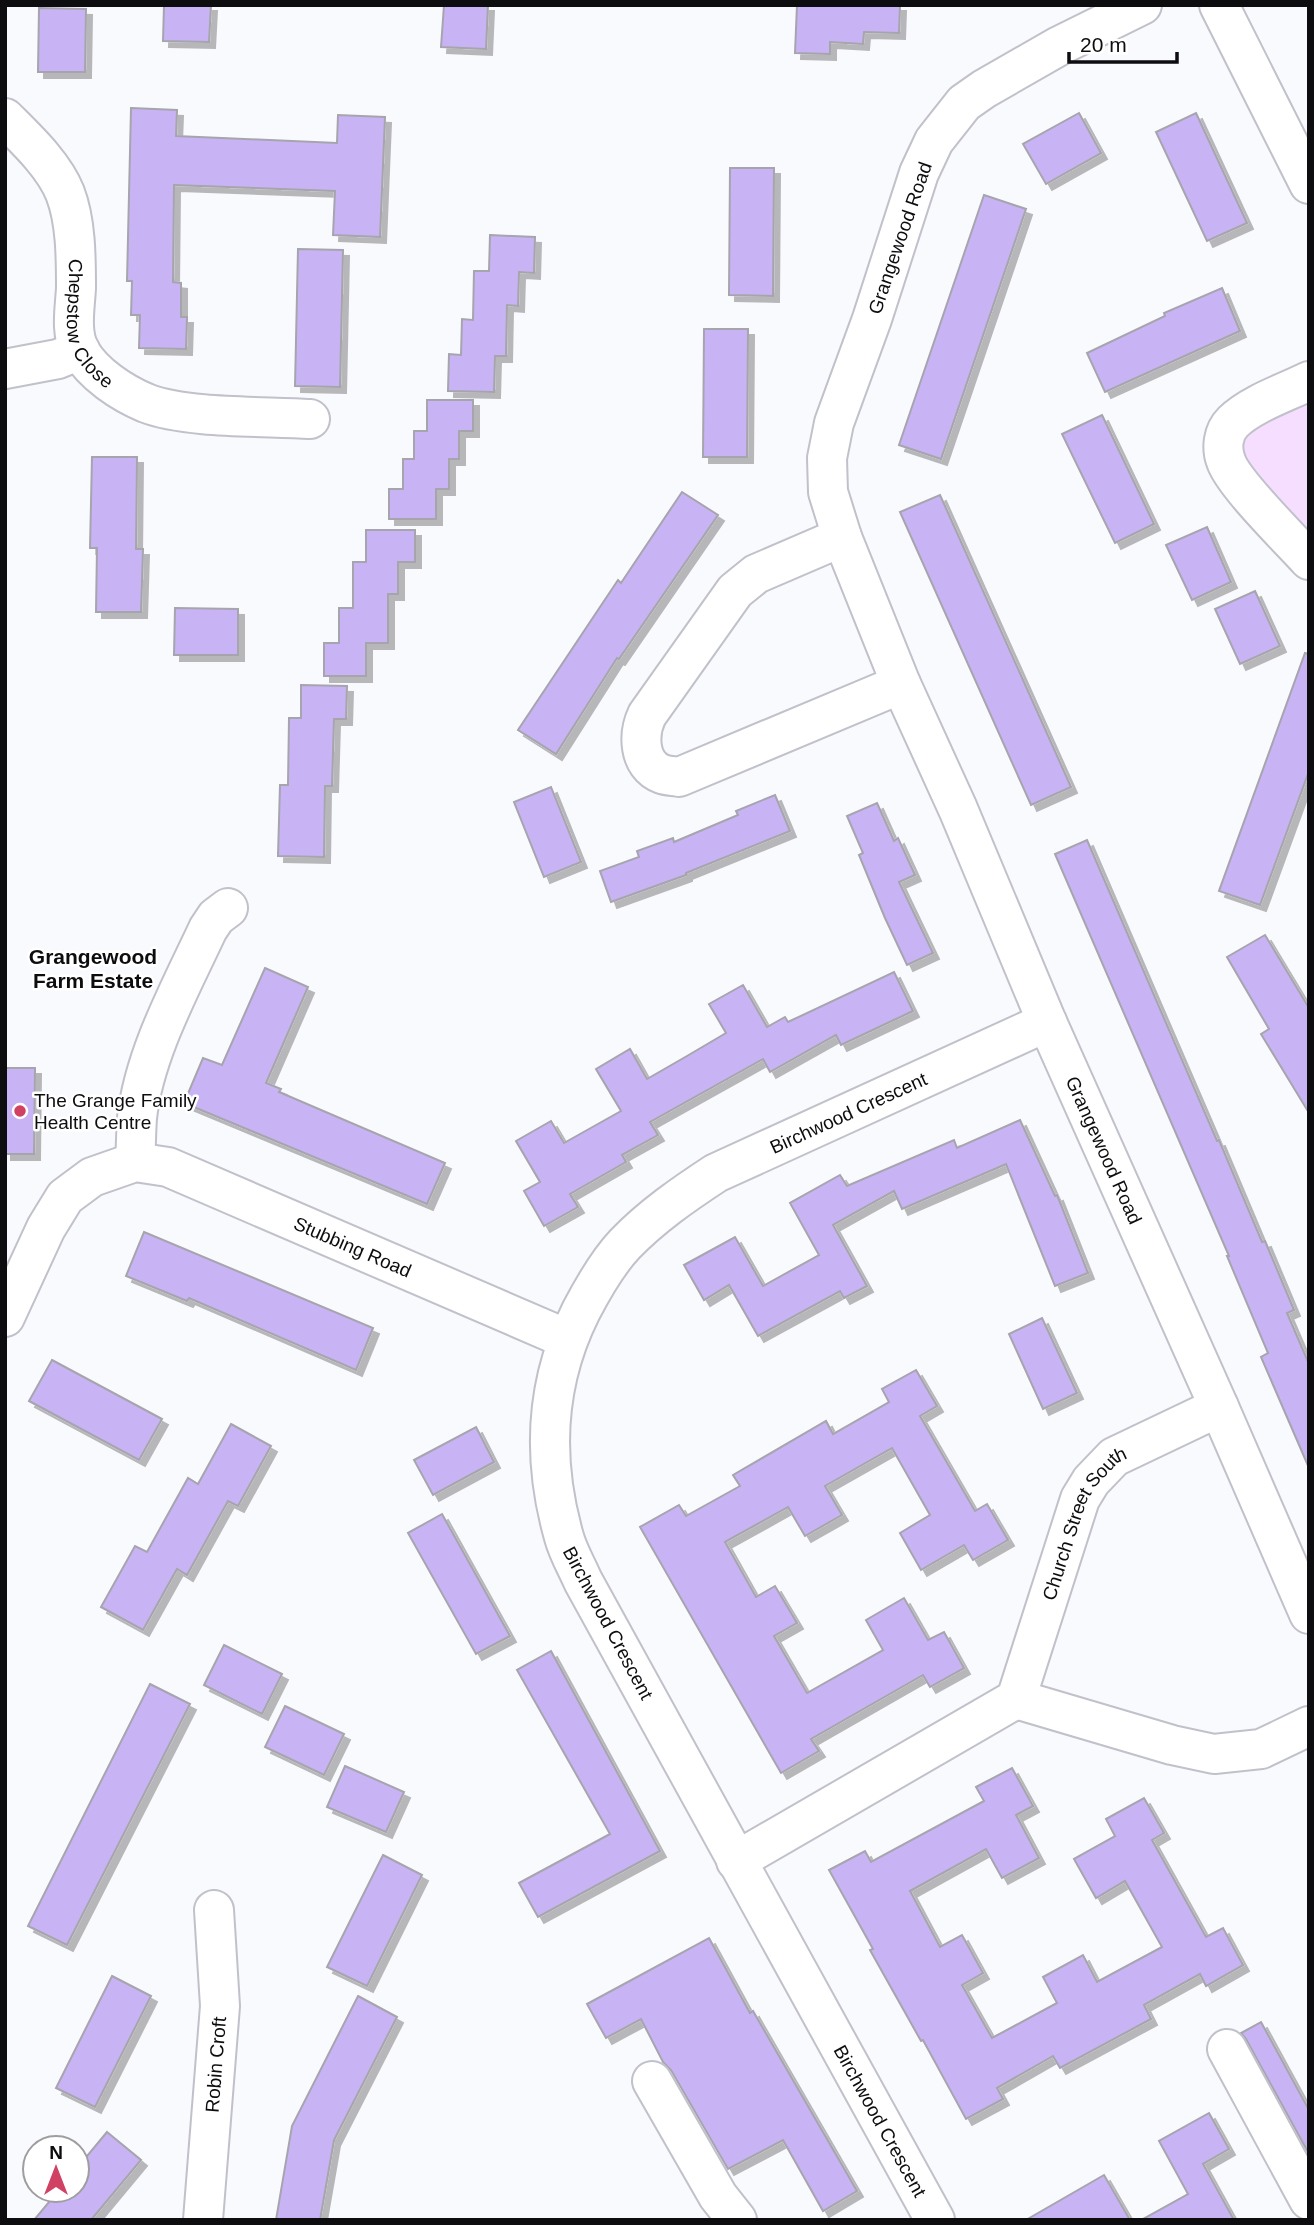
<svg xmlns="http://www.w3.org/2000/svg" width="1314" height="2225" font-family="Arial,sans-serif">
  <style>
    .green { fill: #f5deff }
    .building { fill: #c8b4f4; stroke: #a6a4ad; stroke-width: 2; filter: url(#shadow) }
    .lines { fill: none; stroke-linecap: round; stroke-linejoin: round }
    .minor-casing { stroke: #c0c1ca; stroke-width: 42 }
    .minor { stroke: #fff; stroke-width: 38 }
    .poi-dot { fill: #d04163; stroke: #fff; stroke-width: 2.5 }
    .labels { text-anchor: middle; dominant-baseline: central; stroke-width: 5; stroke-linejoin: round; paint-order: stroke }
    .street-label { font-size: 19px; fill: #0d0d10; stroke: #fff }
    .poi-label { font-size: 19px; fill: #0d0d10; stroke: #fff; text-anchor: start }
    .neighbourhood-label { font-size: 21px; font-weight: bold; fill: #0d0d10; stroke: #fff }
  </style>
  <defs>
    <filter id="shadow"><feDropShadow dx="6" dy="6" stdDeviation="0" flood-color="#0004"/></filter>
  </defs>
  <rect width="100%" height="100%" fill="#f9fafe"/>
  <path class="green" d="M1309 397V541L1246 469 1243 450 1246 434 1255 423Z"/>
  <g class="building">
    <path d="M164 5H211L209 42 163 41Z"/>
    <path d="M444 5H488L486 49 441 47Z"/>
    <path d="M797 5H900L899 33 864 32 863 44 830 42V54L795 53Z"/>
    <path d="M39 8 86 9 85 72H38Z"/>
    <path d="M131 108 177 110 176 136 337 143 338 115 385 117 380 237 333 235 335 191 174 185 173 282 181 283V317H187L186 349 139 348 140 315H131L132 281H127Z"/>
    <path d="M1079 113 1101 153 1046 184 1023 144Z"/>
    <path d="M1196 113 1247 223 1207 241 1156 132Z"/>
    <path d="M730 168H774L773 296 729 295Z"/>
    <path d="M984 195 1026 209 941 459 899 445Z"/>
    <path d="M490 235 535 237 534 273 519 272 518 306 507 305 506 356H495L494 392 448 391 449 354 461 355 462 319 473 320 474 271H489Z"/>
    <path d="M298 249 343 250 340 387 295 386Z"/>
    <path d="M1222 288 1240 331 1105 392 1087 353 1165 316 1164 313Z"/>
    <path d="M704 329H748L747 457H703Z"/>
    <path d="M427 400H473V431H459V459H449V489H436V519H389V489H403V459H414V431H427Z"/>
    <path d="M1102 415 1154 524 1115 543 1062 434Z"/>
    <path d="M92 457H137L136 549H143L141 612H96L97 548H90Z"/>
    <path d="M682 492 718 515 619 659 617 658 556 754 518 730 618 580 621 583Z"/>
    <path d="M940 495 1071 787 1031 805 900 512Z"/>
    <path d="M1207 527 1231 582 1192 600 1166 545Z"/>
    <path d="M366 530H415V562H398V594H388V643H366V676H324V643H339V608H353V562H366Z"/>
    <path d="M1255 591 1280 646 1240 664 1215 609Z"/>
    <path d="M175 608 238 609V655H174Z"/>
    <path d="M1305 653 1309 654V771L1260 905 1219 891Z"/>
    <path d="M301 685 347 686 346 719H334L332 786H325L324 857 278 856 280 785H288L289 718H301Z"/>
    <path d="M551 787 581 862 544 877 514 802Z"/>
    <path d="M775 795 790 831 686 873V875L611 902 600 871 639 857 637 851 673 838 674 842 738 815 736 811Z"/>
    <path d="M877 803 894 841 898 838 915 875 899 882 933 953 907 965 885 918 859 855 863 853 847 816Z"/>
    <path d="M1087 840 1217 1141 1219 1140 1262 1242 1265 1241 1294 1310 1287 1313 1309 1364V1468L1261 1357 1268 1353 1227 1256H1229L1055 854Z"/>
    <path d="M1265 935 1309 1008V1113L1261 1034 1269 1029 1227 957Z"/>
    <path d="M265 968 308 987 266 1083 281 1089 279 1092 445 1163 427 1204 184 1103 203 1058 222 1065Z"/>
    <path d="M894 972 913 1011 841 1045 836 1035 770 1072 763 1059 650 1122 658 1135 622 1155 626 1162 570 1194 578 1207 544 1226 524 1191 540 1182 516 1141 551 1121 564 1143 621 1111 596 1069 630 1049 647 1079 687 1056 726 1033 709 1004 743 985 767 1027 785 1017 788 1022Z"/>
    <path d="M5 1068H35L34 1154H5Z"/>
    <path d="M1020 1120 1055 1196 1057 1195 1088 1273 1055 1286 1006 1164 902 1209 894 1191 833 1225 867 1286 844 1298 840 1291 758 1336 729 1285 704 1300 684 1265 735 1237 763 1286 819 1255 790 1203 840 1175 847 1186 954 1140 957 1148Z"/>
    <path d="M144 1232 373 1328 356 1370 189 1298 187 1301 126 1276Z"/>
    <path d="M1042 1318 1077 1393 1043 1409 1009 1334Z"/>
    <path d="M52 1360 162 1419 139 1460 29 1401Z"/>
    <path d="M916 1370 937 1406 920 1416 975 1511 987 1504 1008 1540 973 1560 964 1545 921 1570 900 1533 930 1515 892 1448 825 1486 842 1515 805 1536 788 1507 725 1542 756 1597 775 1586 797 1623 774 1636 807 1693 883 1650 866 1620 904 1598 928 1640 944 1632 964 1668 930 1687 923 1675 811 1739 819 1751 781 1773 640 1527 679 1505 686 1516 740 1486 733 1475 826 1421 833 1434 889 1402 882 1389Z"/>
    <path d="M231 1424 271 1446 238 1506 228 1501 187 1575 177 1569 143 1630 101 1607 135 1546 147 1552 188 1478 198 1484Z"/>
    <path d="M476 1427 494 1462 433 1495 414 1460Z"/>
    <path d="M442 1514 510 1636 476 1654 408 1533Z"/>
    <path d="M224 1645 282 1674 262 1714 204 1685Z"/>
    <path d="M551 1651 660 1851 538 1917 519 1883 610 1834 517 1670Z"/>
    <path d="M150 1684 190 1704 67 1945 28 1926Z"/>
    <path d="M285 1706 344 1734 324 1775 265 1747Z"/>
    <path d="M345 1766 404 1792 386 1832 327 1807Z"/>
    <path d="M1012 1768 1033 1806 1016 1815 1039 1858 1002 1878 986 1849 910 1891 940 1947 962 1935 983 1973 962 1985 992 2038 1057 2003 1043 1977 1083 1955 1097 1982 1162 1947 1125 1881 1096 1898 1074 1859 1115 1836 1106 1819 1144 1798 1164 1833 1152 1840 1206 1937 1223 1928 1243 1965 1206 1986 1200 1974 1144 2005 1151 2019 1060 2068 1053 2056 997 2088 1003 2099 966 2119 923 2040 921 2041 870 1950 873 1949 829 1870 865 1851 871 1862 984 1801 976 1787Z"/>
    <path d="M383 1855 422 1875 367 1986 327 1967Z"/>
    <path d="M709 1938 750 2013 753 2011 857 2191 823 2211 783 2140 728 2169 671 2070 663 2062 641 2019 606 2038 587 2004Z"/>
    <path d="M112 1976 151 1996 95 2107 56 2088Z"/>
    <path d="M358 1996 397 2017 334 2140 320 2220H276L292 2126Z"/>
    <path d="M1261 2022 1309 2110V2154L1246 2039 1241 2033Z"/>
    <path d="M1209 2113 1229 2149 1203 2164 1234 2220H1141L1188 2194 1159 2141Z"/>
    <path d="M107 2132 141 2160 91 2220H34L59 2190H77V2168Z"/>
    <path d="M1104 2175 1130 2220H1026Z"/>
  </g>
  <g class="lines">
    <g class="minor-casing">
      <g id="minor">
        <path id="s1" d="M1142 5 1059 46 984 89 964 103 934 141 919 173 872 319 834 423 827 458 828 492 842 537 901 684 958 809 1047 1022 1219 1407 1309 1614"/>
        <path d="M1219 5 1309 184"/>
        <path id="s2" d="M5 118C26 139 54 165 65 193 76 221 76 258 76 288 75 308 70 332 80 351 93 374 122 393 146 403 187 419 265 416 310 419"/>
        <path d="M5 369 58 359 80 350"/>
        <path d="M1309 381C1287 392 1251 404 1233 422 1223 432 1221 448 1226 461 1233 483 1290 539 1309 560"/>
        <path d="M842 537 756 574 735 591 647 715C638 734 638 765 662 774 667 776 674 776 679 777L901 684"/>
        <path d="M135 1162C136 1147 136 1132 137 1118 144 1054 181 987 208 929L216 917 228 908"/>
        <path id="s3" d="M5 1317 46 1228 65 1197 92 1177 135 1162 168 1167 567 1339"/>
        <path d="M1016 1699 1172 1745 1214 1754 1261 1749 1309 1726"/>
        <path id="s4" d="M736 1861 1016 1699 1080 1499 1091 1481 1114 1457 1219 1407"/>
        <path d="M1227 2049 1309 2200"/>
        <path d="M652 2081 718 2196 737 2220"/>
        <path id="s5" d="M203 2220 220 2006 214 1910"/>
        <path id="s6" d="M935 2220 583 1581C577 1567 568 1552 564 1537 542 1460 545 1383 581 1311 593 1288 607 1263 625 1244 652 1216 684 1194 716 1173L1047 1022"/>
      </g>
    </g>
    <use href="#minor" class="minor"/>
  </g>
  <circle class="poi-dot" cx="20" cy="1111" r="7"/>
  <g class="labels">
    <g class="street-label">
      <text transform="translate(900 238) rotate(-71)">Grangewood Road</text>
      <text stroke="none"><textPath href="#s2" startOffset="233">Chepstow Close</textPath></text>
      <text stroke="none"><textPath href="#s6" startOffset="1351">Birchwood Crescent</textPath></text>
      <text stroke="none"><textPath href="#s1" startOffset="1335">Grangewood Road</textPath></text>
      <text stroke="none"><textPath href="#s3" startOffset="448">Stubbing Road</textPath></text>
      <text stroke="none"><textPath href="#s4" startOffset="514">Church Street South</textPath></text>
      <text transform="translate(608 1623) rotate(62)">Birchwood Crescent</text>
      <text stroke="none"><textPath href="#s5" startOffset="156">Robin Croft</textPath></text>
      <text transform="translate(880 2121) rotate(61)">Birchwood Crescent</text>
    </g>
    <g class="poi-label">
      <text x="34" y="1100">The Grange Family<tspan x="34" dy="22">Health Centre</tspan></text>
    </g>
    <g class="neighbourhood-label">
      <text x="93" y="956">Grangewood<tspan x="93" dy="24">Farm Estate</tspan></text>
    </g>
  </g>
  <rect width="1314" height="2225" fill="none" stroke="#0d0d10" stroke-width="14"/>
  <g transform="translate(56 2169)"><circle r="33" fill="#ffffff" stroke="#9e9e9f" stroke-width="2"/>
  <path d="M0-5L12 26L0 18L-12 26Z" fill="#d04163"/>
  <text y="-10" font-size="19" font-weight="bold" text-anchor="middle" fill="#0d0d10">N</text>
  </g>
  <path d="M1069 52v10h108v-10" fill="none" stroke="#0d0d10" stroke-width="3.5"/>
  <text x="1080" y="52" font-size="21" fill="#0d0d10" stroke="#ffffff" stroke-width="5" paint-order="stroke">20 m</text>
</svg>
